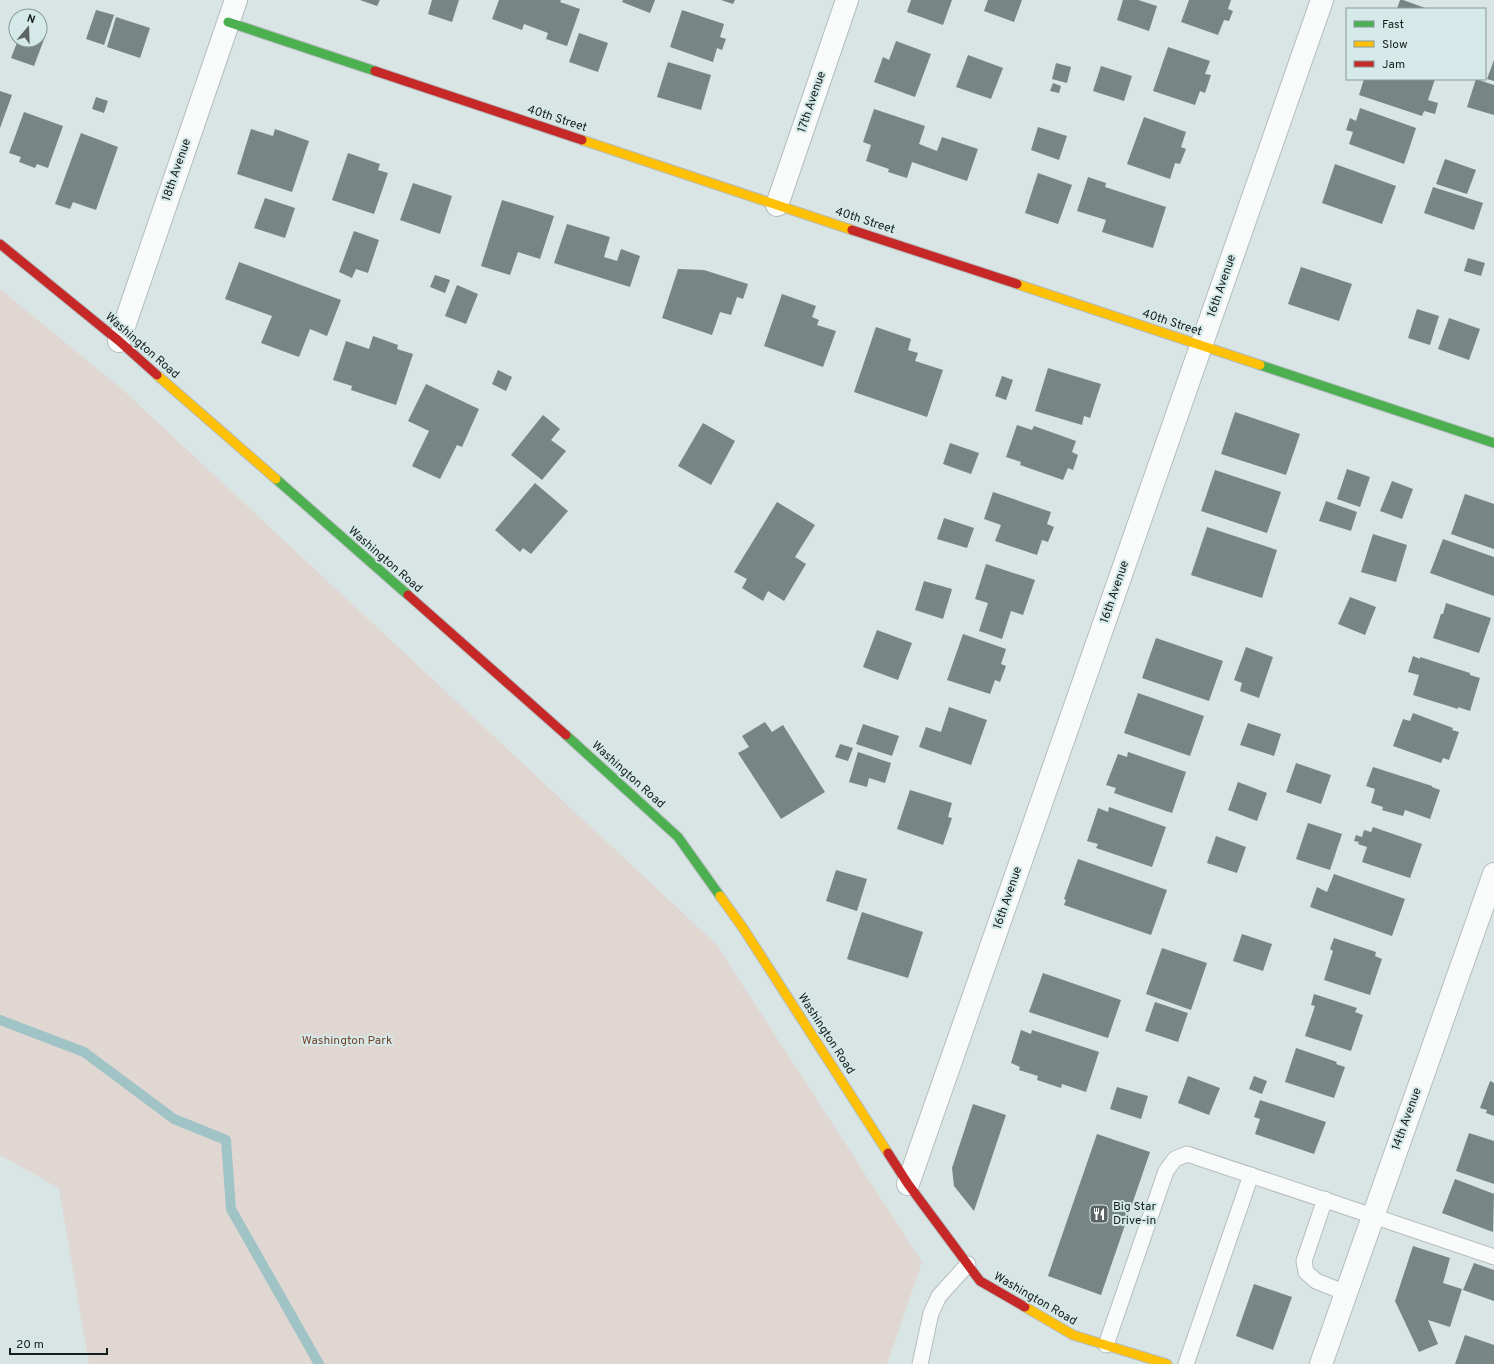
<svg xmlns="http://www.w3.org/2000/svg" width="1494" height="1364" font-family="Overpass,sans-serif">
  <style>
    .green { fill: #e1d7d2 }
    .lines { fill: none; stroke-linecap: round; stroke-linejoin: round }
    .stream { stroke: #a0c4c5; stroke-width: 10 }
    .building { fill: #778585 }
    .lane-casing { stroke: #b4bdbd; stroke-width: 17 }
    .street-casing { stroke: #b4bdbd; stroke-width: 24 }
    .fast-casing { stroke: #b4bdbd; stroke-width: 11 }
    .slow-casing { stroke: #b4bdbd; stroke-width: 11 }
    .jam-casing { stroke: #b4bdbd; stroke-width: 11 }
    .lane { stroke: #f9fbfb; stroke-width: 15 }
    .street { stroke: #f9fbfb; stroke-width: 22 }
    .fast { stroke: #4caf50; stroke-width: 9 }
    .slow { stroke: #ffc107; stroke-width: 9 }
    .jam { stroke: #c62828; stroke-width: 9 }
    .labels { text-anchor: middle; dominant-baseline: central; stroke-width: 4; stroke-linejoin: round; paint-order: stroke }
    .street-label { font-size: 12px; fill: #171e1e; stroke: #d4e9e8 }
    .park-label { font-size: 12px; fill: #78442e; stroke: #d4e9e8 }
    .poi-label { font-size: 12px; fill: #171e1e; stroke: #d4e9e8; text-anchor: start }
  </style>
  <rect width="100%" height="100%" fill="#d9e4e4"/>
  <path class="green" d="M0 289 123 390 716 944 922 1262 887 1364H89L59 1188 0 1155Z"/>
  <g class="lines">
    <path class="stream" d="M0 1020 84 1052 174 1119 226 1140 231 1209 319 1364"/>
  </g>
  <g class="building">
    <path d="M360 0H380L377 6Z"/>
    <path d="M432 0H459L452 22 428 14Z"/>
    <path d="M499 0H561L560 2 580 9 567 46 546 39 548 33 524 24 522 30 492 19Z"/>
    <path d="M623 0H655L650 13 622 2Z"/>
    <path d="M721 0H735L733 4Z"/>
    <path d="M911 0H952L943 25 907 12Z"/>
    <path d="M988 0H1022L1014 22 984 11Z"/>
    <path d="M1123 0H1138L1157 6 1149 31 1117 20Z"/>
    <path d="M1189 0H1231L1228 9 1233 11 1229 21 1224 20 1218 35 1181 22Z"/>
    <path d="M1400 0H1403L1428 9H1397Z"/>
    <path d="M96 10 114 15 104 45 86 39Z"/>
    <path d="M682 10 724 24 720 37 726 39 722 50 717 48 713 62 670 47Z"/>
    <path d="M116 17 150 28 140 58 107 47Z"/>
    <path d="M40 31 46 34 34 66 11 58 18 40H40Z"/>
    <path d="M579 33 608 43 598 72 569 62Z"/>
    <path d="M896 41 931 54 915 97 874 82 883 57 889 60Z"/>
    <path d="M1168 47 1210 61 1205 74 1211 75 1205 93 1200 91 1195 105 1153 91Z"/>
    <path d="M968 55 1003 68 991 99 956 87Z"/>
    <path d="M1494 60V81L1487 79Z"/>
    <path d="M668 62 711 75 701 110 657 97Z"/>
    <path d="M1056 63 1071 67 1067 83 1052 79Z"/>
    <path d="M1101 66 1132 76 1124 101 1093 91Z"/>
    <path d="M1364 79H1435L1428 100 1438 103 1435 114 1424 111 1422 116 1359 95Z"/>
    <path d="M1476 79 1494 85V115L1467 107Z"/>
    <path d="M1053 83 1061 86 1059 93 1050 91Z"/>
    <path d="M0 91 12 95 0 128Z"/>
    <path d="M96 97 108 101 104 113 92 109Z"/>
    <path d="M1360 108 1416 128 1404 164 1349 144 1353 132 1346 130 1350 118 1356 121Z"/>
    <path d="M874 109 925 126 919 144 937 151 942 137 978 149 967 181 912 162 907 178 888 172 889 169 866 161 871 145 863 142Z"/>
    <path d="M24 112 63 126 48 168 37 164 35 168 19 162 21 157 9 153Z"/>
    <path d="M1144 117 1186 132 1181 147 1186 149 1180 164 1175 163 1170 179 1127 164Z"/>
    <path d="M1038 127 1067 136 1059 160 1031 150Z"/>
    <path d="M251 129 273 136 275 129 309 141 292 192 237 174Z"/>
    <path d="M81 133 118 147 96 210 73 202 70 209 55 204Z"/>
    <path d="M348 153 380 164 378 170 388 173 374 214 332 200Z"/>
    <path d="M1445 159 1476 170 1467 194 1436 184Z"/>
    <path d="M1335 164 1396 186 1382 224 1322 203Z"/>
    <path d="M1038 173 1072 185 1058 224 1025 213Z"/>
    <path d="M1088 177 1106 183 1105 187 1166 207 1153 248 1102 232 1106 220 1077 211Z"/>
    <path d="M413 183 452 196 440 234 400 220Z"/>
    <path d="M1433 187 1483 203 1474 230 1424 213Z"/>
    <path d="M265 198 295 208 285 238 254 228Z"/>
    <path d="M502 200 554 216 540 259 518 252 510 275 481 266Z"/>
    <path d="M567 224 610 237 604 257 617 261 621 249 640 256 630 287 554 263Z"/>
    <path d="M354 231 379 240 368 273 356 269 352 278 339 272Z"/>
    <path d="M1468 258 1485 263 1481 276 1464 271Z"/>
    <path d="M239 262 341 300 327 336 310 329 299 357 261 343 272 316 225 299Z"/>
    <path d="M1301 267 1352 284 1339 321 1288 304Z"/>
    <path d="M678 269 704 270 748 284 743 299 737 297 731 315 720 312 712 335 662 318Z"/>
    <path d="M435 275 450 280 445 293 430 287Z"/>
    <path d="M457 285 478 294 466 324 445 316Z"/>
    <path d="M782 294 816 306 812 317 819 320 817 325 836 331 823 367 764 346Z"/>
    <path d="M1417 309 1439 316 1430 345 1408 338Z"/>
    <path d="M1449 318 1480 329 1469 360 1438 349Z"/>
    <path d="M876 327 911 339 908 350 918 353 915 361 943 370 927 417 854 392Z"/>
    <path d="M373 336 398 345 397 349 413 354 396 405 351 390 352 386 333 380 346 341 369 349Z"/>
    <path d="M1048 368 1101 384 1090 418 1084 416 1082 425 1035 411Z"/>
    <path d="M498 370 512 377 506 391 492 384Z"/>
    <path d="M1002 376 1013 380 1006 400 995 396Z"/>
    <path d="M426 384 479 409 462 447 457 445 440 479 412 466 429 431 408 421Z"/>
    <path d="M1235 412 1300 434 1286 475 1221 454Z"/>
    <path d="M543 415 560 429 551 440 566 451 542 480 511 455Z"/>
    <path d="M703 423 735 441 711 485 678 466Z"/>
    <path d="M1017 425 1032 430 1034 426 1076 441 1072 452 1078 455 1073 470 1068 468 1063 480 1020 465 1021 462 1006 457Z"/>
    <path d="M950 443 979 453 971 474 943 464Z"/>
    <path d="M1347 469 1370 477 1360 507 1337 499Z"/>
    <path d="M1215 470 1281 492 1267 533 1201 511Z"/>
    <path d="M1392 481 1413 489 1402 519 1380 511Z"/>
    <path d="M535 483 568 511 531 554 523 548 520 552 495 530Z"/>
    <path d="M993 492 1051 512 1047 524 1054 527 1048 542 1042 540 1037 555 995 541 1001 525 984 519Z"/>
    <path d="M1465 494 1494 504V549L1451 534Z"/>
    <path d="M1326 501 1357 512 1351 531 1319 521Z"/>
    <path d="M777 502 815 525 795 557 806 564 784 601 768 591 763 601 742 588 747 579 734 572Z"/>
    <path d="M944 518 974 528 967 548 937 539Z"/>
    <path d="M1207 527 1277 550 1262 598 1191 575Z"/>
    <path d="M1373 534 1407 545 1396 582 1361 572Z"/>
    <path d="M1443 539 1494 557V596L1430 573Z"/>
    <path d="M986 564 1035 580 1023 615 1011 611 1002 639 979 631 988 603 975 599Z"/>
    <path d="M924 581 952 589 943 619 915 610Z"/>
    <path d="M1350 597 1376 607 1365 635 1338 624Z"/>
    <path d="M1446 603 1491 618 1479 653 1433 638 1441 614H1443Z"/>
    <path d="M877 630 912 643 898 680 863 667Z"/>
    <path d="M963 634 1006 649 1001 664 1006 666 1000 682 995 680 990 694 947 680Z"/>
    <path d="M1156 638 1223 661 1209 701 1142 678Z"/>
    <path d="M1246 647 1273 657 1259 698 1240 691 1242 683 1234 680Z"/>
    <path d="M1413 656 1420 659V657L1470 673V675L1480 678 1470 711 1458 707V709L1413 695 1419 675 1408 672Z"/>
    <path d="M1138 693 1204 716 1190 756 1124 733Z"/>
    <path d="M949 707 987 720 971 765 919 747 926 727 941 732Z"/>
    <path d="M1413 713 1453 728 1452 730 1459 732 1449 760 1443 758 1441 763 1393 746 1403 719 1410 721Z"/>
    <path d="M765 722 772 732 783 725 825 792 781 819 738 753 749 747 742 736Z"/>
    <path d="M1248 723 1281 734 1274 756 1240 745Z"/>
    <path d="M863 724 899 736 892 756 856 744Z"/>
    <path d="M840 744 853 748 848 761 835 757Z"/>
    <path d="M858 752 891 763 885 783 869 778 867 787 849 782Z"/>
    <path d="M1128 752 1186 772 1172 813 1114 793 1116 788 1106 785 1118 754 1127 757Z"/>
    <path d="M1296 763 1331 775 1321 804 1286 792Z"/>
    <path d="M1373 767 1432 786V787L1440 790 1430 819 1405 810 1403 816 1382 810 1383 807 1371 803 1375 789 1366 786Z"/>
    <path d="M1238 782 1267 793 1257 821 1228 810Z"/>
    <path d="M910 790 952 803 948 817 952 818 943 845 897 829Z"/>
    <path d="M1109 807 1166 827 1152 867 1096 848 1098 844 1087 841 1098 808 1108 812Z"/>
    <path d="M1308 823 1342 834 1330 870 1296 859Z"/>
    <path d="M1373 827 1422 844 1410 878 1362 862 1367 847 1358 844 1359 842 1354 841 1356 835 1362 837 1364 830 1371 832Z"/>
    <path d="M1216 836 1246 847 1237 873 1207 863Z"/>
    <path d="M1078 859 1167 890 1151 935 1064 905 1066 900 1064 899Z"/>
    <path d="M836 870 867 879 857 911 826 901Z"/>
    <path d="M1334 874 1405 899 1392 936 1310 907 1317 887 1327 892Z"/>
    <path d="M862 912 923 932 908 978 847 959Z"/>
    <path d="M1242 934 1272 944 1263 971 1233 961Z"/>
    <path d="M1334 938 1376 952 1375 956 1382 959 1370 995 1324 980 1333 951 1330 949Z"/>
    <path d="M1162 948 1207 963 1191 1010 1146 994Z"/>
    <path d="M1043 973 1121 1000 1108 1038 1029 1012Z"/>
    <path d="M1314 994 1357 1008 1355 1012 1363 1015 1351 1051 1305 1036 1315 1006 1311 1005Z"/>
    <path d="M1155 1002 1188 1013 1178 1042 1145 1031Z"/>
    <path d="M1021 1030 1031 1034 1032 1030 1099 1052 1086 1092 1062 1084 1061 1088 1037 1080 1038 1076 1019 1070 1020 1067 1011 1063Z"/>
    <path d="M1296 1048 1337 1062 1336 1064 1345 1067 1334 1098 1285 1082Z"/>
    <path d="M1188 1076 1220 1088 1209 1115 1178 1103Z"/>
    <path d="M1254 1076 1267 1081 1262 1094 1249 1089Z"/>
    <path d="M1490 1081 1494 1083V1116L1486 1113 1487 1110 1480 1108Z"/>
    <path d="M1117 1087 1148 1096 1141 1119 1110 1109Z"/>
    <path d="M1260 1100 1326 1122 1314 1154 1255 1134 1260 1119 1254 1117Z"/>
    <path d="M973 1104 1006 1115 974 1211 954 1186 952 1168Z"/>
    <path d="M1469 1133 1494 1141V1184L1456 1171Z"/>
    <path d="M1097 1134 1150 1152 1101 1295 1048 1276Z"/>
    <path d="M1455 1179 1494 1194 1493 1232 1442 1213Z"/>
    <path d="M1413 1246 1450 1258 1443 1283 1462 1289 1450 1327 1428 1320 1438 1344 1419 1352 1395 1301Z"/>
    <path d="M1474 1263 1494 1270V1301L1463 1290Z"/>
    <path d="M1254 1284 1292 1297 1273 1350 1236 1336Z"/>
    <path d="M1465 1335 1494 1345V1364H1455Z"/>
  </g>
  <g class="lines">
    <g class="lane-casing">
      <g id="lane">
        <path d="M1325 1199 1304 1261 1306 1272 1316 1281 1346 1293"/>
        <path d="M1106 1345 1166 1171 1175 1159 1187 1154 1373 1216 1494 1257"/>
        <path d="M920 1364 931 1313 939 1296 968 1264"/>
        <path d="M1186 1364 1251 1175"/>
      </g>
    </g>
    <g class="street-casing">
      <g id="street">
        <path d="M777 205 847 0"/>
        <path d="M119 341 236 0"/>
        <path d="M908 1184 1322 0"/>
        <path d="M1321 1364 1494 874"/>
      </g>
    </g>
    <g class="fast-casing">
      <g id="fast">
        <path d="M228 22 375 71"/>
        <path d="M1260 365 1494 443"/>
        <path d="M276 479 408 595"/>
        <path d="M566 735 678 837 720 896"/>
      </g>
    </g>
    <g class="slow-casing">
      <g id="slow">
        <path d="M582 140 852 230"/>
        <path d="M1017 284 1260 365"/>
        <path d="M157 375 276 479"/>
        <path d="M720 896 743 928 888 1153"/>
        <path d="M1025 1307 1073 1335 1167 1364"/>
      </g>
    </g>
    <g class="jam-casing">
      <g id="jam">
        <path d="M375 71 582 140"/>
        <path d="M852 230 1017 284"/>
        <path d="M0 244 119 341 157 375"/>
        <path d="M408 595 566 735"/>
        <path d="M888 1153 908 1184 980 1281 1025 1307"/>
      </g>
    </g>
    <use href="#lane" class="lane"/>
    <use href="#street" class="street"/>
    <use href="#fast" class="fast"/>
    <use href="#slow" class="slow"/>
    <use href="#jam" class="jam"/>
  </g>
  <defs>
    <g id="restaurant-square" transform="scale(1)"><rect x="-9" y="-9" width="18" height="18" rx="4" fill="#5b6363" stroke="#d4e9e8"/><path d="M-5-6h1v4h1v-4h1v4h1v-4h1v5L-1.5 .5V6h-2V.5L-5-1ZM5-6V6H3V1.5H1.5Q1.5-4 5-6Z" fill="#fff"/></g>
  </defs>
  <g fill-rule="evenodd">
    <use href="#restaurant-square" x="1099" y="1214"/>
  </g>
  <g class="labels">
    <g class="street-label">
      <text transform="translate(812 102) rotate(-71)">17th Avenue</text>
      <text transform="translate(557 119) rotate(18)">40th Street</text>
      <text transform="translate(177 170) rotate(-71)">18th Avenue</text>
      <text transform="translate(865 221) rotate(18)">40th Street</text>
      <text transform="translate(1222 286) rotate(-71)">16th Avenue</text>
      <text transform="translate(1172 323) rotate(18)">40th Street</text>
      <text transform="translate(142 346) rotate(41)">Washington Road</text>
      <text transform="translate(385 560) rotate(41)">Washington Road</text>
      <text transform="translate(1115 592) rotate(-71)">16th Avenue</text>
      <text transform="translate(628 775) rotate(42)">Washington Road</text>
      <text transform="translate(1008 898) rotate(-71)">16th Avenue</text>
      <text transform="translate(826 1034) rotate(57)">Washington Road</text>
      <text transform="translate(1407 1119) rotate(-70)">14th Avenue</text>
      <text transform="translate(1035 1299) rotate(30)">Washington Road</text>
    </g>
    <g class="park-label">
      <text x="347" y="1041">Washington Park</text>
    </g>
    <g class="poi-label">
      <text x="1113" y="1207">Big Star<tspan x="1113" dy="14">Drive-in</tspan></text>
    </g>
  </g>
  <rect x="1346" y="8" width="140" height="72" fill="#d4e9e8" stroke="#889897"/>
  <rect x="1354" y="21" width="20" height="6" fill="#4caf50" stroke="#889897"/>
  <text x="1382" y="28" font-size="12" fill="#171e1e">Fast</text>
  <rect x="1354" y="41" width="20" height="6" fill="#ffc107" stroke="#889897"/>
  <text x="1382" y="48" font-size="12" fill="#171e1e">Slow</text>
  <rect x="1354" y="61" width="20" height="6" fill="#c62828" stroke="#889897"/>
  <text x="1382" y="68" font-size="12" fill="#171e1e">Jam</text>
  <g transform="translate(28 28) rotate(19)"><circle r="19" fill="#d4e9e8" stroke="#889897"/>
  <path d="M0-3L7 15L0 10L-7 15Z" fill="#5b6363"/>
  <text y="-6" font-size="11" font-weight="bold" text-anchor="middle" fill="#171e1e">N</text>
  </g>
  <path d="M10 1348v6h97v-6" fill="none" stroke="#171e1e" stroke-width="2"/>
  <text x="16" y="1348" font-size="12" fill="#171e1e" stroke="#d4e9e8" stroke-width="3" paint-order="stroke">20 m</text>
</svg>
